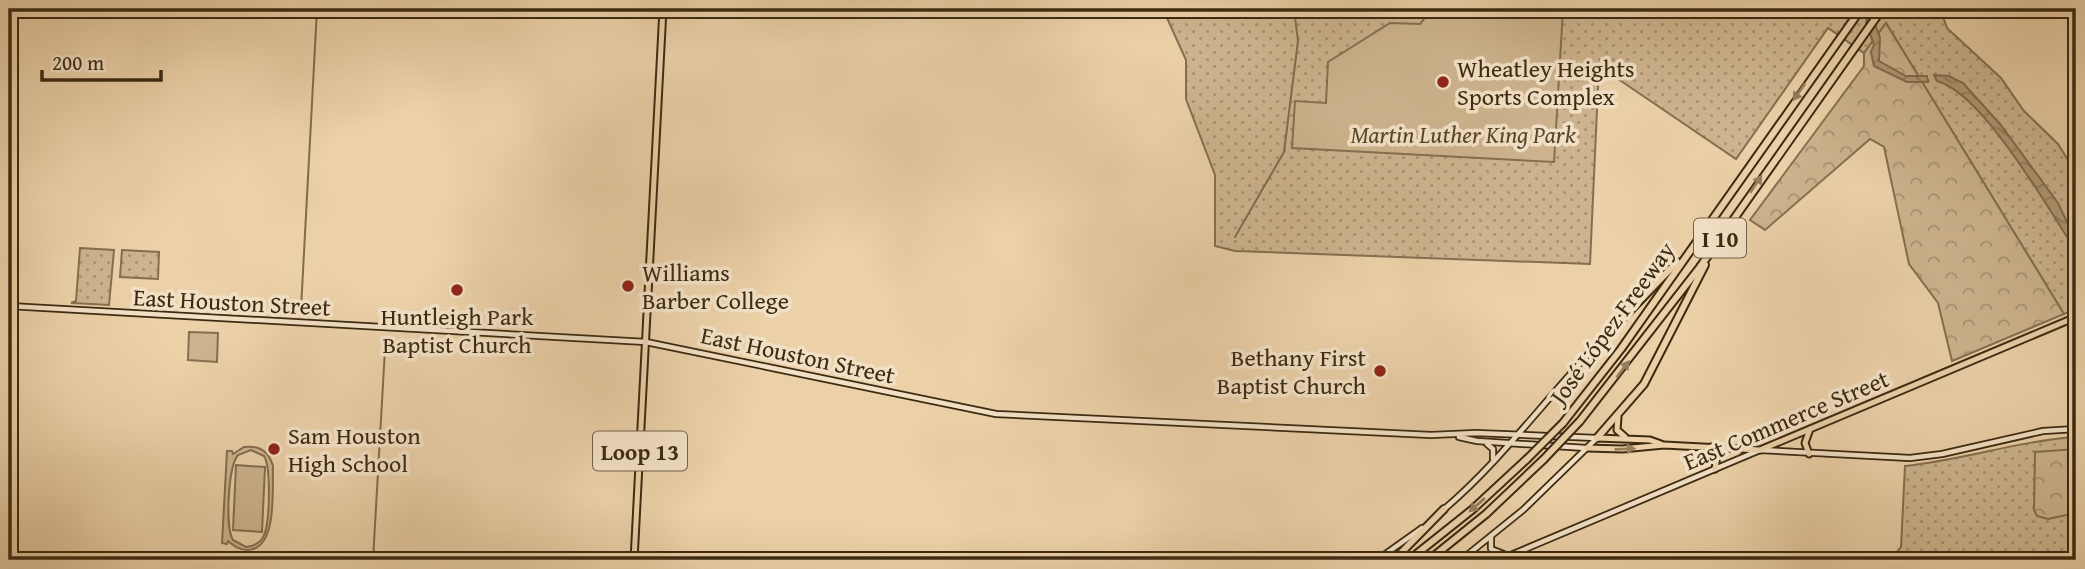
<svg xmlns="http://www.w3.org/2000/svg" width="2085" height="569" font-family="'Gentium Book Plus',serif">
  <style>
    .green { fill: url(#green-dots); stroke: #847050; stroke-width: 2 }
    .forest { fill: url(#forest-crowns); stroke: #847050; stroke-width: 2 }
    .pitch { fill: #cdb48e; stroke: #847050; stroke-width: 2; fill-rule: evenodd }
    .water { fill: url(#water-waves); stroke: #826c4d; stroke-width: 2 }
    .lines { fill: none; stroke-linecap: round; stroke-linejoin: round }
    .stream { stroke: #826c4d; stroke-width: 2 }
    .secondary-casing { stroke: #3c2b11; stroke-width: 8 }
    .primary-casing { stroke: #3c2b11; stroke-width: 9 }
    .highway-casing { stroke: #3c2b11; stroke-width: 10 }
    .secondary { stroke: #f2e0c6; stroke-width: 4.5 }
    .primary { stroke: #ebd0a8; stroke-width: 5 }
    .highway { stroke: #ebd0a8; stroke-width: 6 }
    .highway-bridge-casing { stroke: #3c2b11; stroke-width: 10; stroke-linecap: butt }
    .highway-bridge { stroke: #ebd0a8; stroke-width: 6 }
    .oneway { fill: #947e5c }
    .poi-dot { fill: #8f2418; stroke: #f2e0c6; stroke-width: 2.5 }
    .labels { text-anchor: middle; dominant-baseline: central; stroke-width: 7; stroke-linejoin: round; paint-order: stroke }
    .shield { fill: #f2e0c6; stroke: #736147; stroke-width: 2 }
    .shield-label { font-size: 23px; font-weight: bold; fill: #3c2b11 }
    .poi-label { font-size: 24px; fill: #3c2b11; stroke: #f2e0c6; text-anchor: start }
    .park-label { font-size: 24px; font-style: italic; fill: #59462a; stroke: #f2e0c6 }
    .street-label { font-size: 24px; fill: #3c2b11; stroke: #f2e0c6 }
  </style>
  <defs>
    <pattern id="green-dots" width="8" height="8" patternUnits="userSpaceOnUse" patternTransform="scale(1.75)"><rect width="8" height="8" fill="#cdb48e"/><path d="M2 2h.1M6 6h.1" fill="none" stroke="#a89373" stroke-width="1.8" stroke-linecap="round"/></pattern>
    <pattern id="forest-crowns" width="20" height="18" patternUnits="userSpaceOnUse" patternTransform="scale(1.75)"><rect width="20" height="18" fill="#cdb48e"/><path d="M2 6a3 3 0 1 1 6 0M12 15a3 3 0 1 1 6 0" fill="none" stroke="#a89373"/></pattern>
    <pattern id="water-waves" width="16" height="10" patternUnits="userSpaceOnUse" patternTransform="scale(1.75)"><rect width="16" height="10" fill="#b09875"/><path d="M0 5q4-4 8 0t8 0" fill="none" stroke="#907c5f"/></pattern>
  </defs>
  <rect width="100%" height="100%" fill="#ebd0a8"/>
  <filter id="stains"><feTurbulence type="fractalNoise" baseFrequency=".00286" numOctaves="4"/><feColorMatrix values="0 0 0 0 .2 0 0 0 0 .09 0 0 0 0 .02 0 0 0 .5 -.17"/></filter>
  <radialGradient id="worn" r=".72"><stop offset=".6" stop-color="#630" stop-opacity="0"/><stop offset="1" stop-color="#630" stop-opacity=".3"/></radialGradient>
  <g class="green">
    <path d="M1163 9H1908L1927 15 1942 14 1947 28 2001 78 2024 111 2058 144 2076 173V309L2064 314 1886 23 1864 53 1828 28 1736 159 1599 66 1590 264 1235 251 1215 246V175L1186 99V60Z"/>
    <path d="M80 248 114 250 109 305 71 303 76 301Z"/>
    <path d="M122 250 159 252 158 279 120 277Z"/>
    <path d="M2076 437V560H1890L1901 547 1905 466C1963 460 2018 441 2076 437Z"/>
  </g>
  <g class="forest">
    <path d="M1886 23 2064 314 1952 361 1938 303 1909 264 1884 147 1870 139 1765 230 1750 220 1864 66V53Z"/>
    <path d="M2076 449V513L2048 519 2037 516 2034 510 2035 452Z"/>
  </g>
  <g class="pitch">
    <path d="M1432 9H1563L1554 162 1292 148 1295 101 1326 103 1328 62 1390 23 1420 24Z"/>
    <path d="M189 332 218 333 217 362 188 360Z"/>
    <path d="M244 447C259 445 269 452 273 466 272 488 278 549 248 550 239 550 234 546 228 541L227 544 222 543 227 451H232L233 454ZM251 450 264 456C271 467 270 522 264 535 261 543 254 546 246 547L233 540C225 528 228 467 238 455Z"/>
    <path d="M236 465 265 467 262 532 233 530Z"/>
  </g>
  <g class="water">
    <path d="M1859 9 1870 10 1880 38 1879 61 1906 76H1927L1928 82H1907L1874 66 1871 52 1874 45 1866 22 1868 17Z"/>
    <path d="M1934 75 1949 76 1963 83 2000 124 2058 203 2076 241V251C2049 210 1983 93 1937 81Z"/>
  </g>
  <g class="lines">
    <g class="stream">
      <path d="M1235 237 1284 152 1298 41 1294 9"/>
      <path d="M301 309 317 9"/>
      <path d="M373 560 385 349"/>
    </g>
    <g class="secondary-casing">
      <g id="secondary">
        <path d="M9 306 646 342 996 414 1431 435 1476 433 1597 438"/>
        <path d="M1459 437 1477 441 1586 448"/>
        <path d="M1487 444 1493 449V459"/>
        <path d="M1442 511C1499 463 1544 401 1595 347"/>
        <path d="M1491 537V549L1506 555"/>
        <path d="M1377 560 1422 528"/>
        <path d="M1461 560 1523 510 1597 438"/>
        <path d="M1499 560 1760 450 1910 458 1942 454 2043 431 2076 429"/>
      </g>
    </g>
    <g class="primary-casing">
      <g id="primary">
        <path d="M1618 417 1617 430 1625 437"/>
        <path d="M1597 438 1650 440 1661 444"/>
        <path d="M1711 447 1717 456 1715 469"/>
        <path d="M1587 448 1622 449 1664 445 1760 450 2076 317"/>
        <path d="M1809 454 1805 443 1810 429"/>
        <path d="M634 560 663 9"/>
      </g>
    </g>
    <g class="highway-casing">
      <g id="highway">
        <path d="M1595 347 1677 262"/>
        <path d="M1580 421 1700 267 1882 9"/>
        <path d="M1563 423 1621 349 1861 9"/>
        <path d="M1597 438 1644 384 1705 265"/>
        <path d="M1394 560 1444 509"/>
        <path d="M1409 560 1473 509 1527 459"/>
        <path d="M1429 560 1486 514 1544 459"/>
      </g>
    </g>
    <use href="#secondary" class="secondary"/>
    <use href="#primary" class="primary"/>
    <use href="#highway" class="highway"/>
    <g class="highway-bridge-casing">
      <g id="highway-bridge">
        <path d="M1527 459 1563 423"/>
        <path d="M1544 459 1580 421"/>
      </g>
    </g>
    <use href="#highway-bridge" class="highway-bridge"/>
  </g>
  <defs><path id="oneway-solid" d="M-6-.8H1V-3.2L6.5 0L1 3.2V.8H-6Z" transform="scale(1.75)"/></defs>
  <g class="oneway">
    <use href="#oneway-solid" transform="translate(1799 92) rotate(125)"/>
    <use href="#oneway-solid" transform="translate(1756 184) rotate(-56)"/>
    <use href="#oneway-solid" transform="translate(1623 369) rotate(-53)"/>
    <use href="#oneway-solid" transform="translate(1625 449) rotate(-2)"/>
    <use href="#oneway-solid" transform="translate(1477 505) rotate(139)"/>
  </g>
  <g class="poi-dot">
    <circle cx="1443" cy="82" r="7"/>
    <circle cx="628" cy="286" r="7"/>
    <circle cx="457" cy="290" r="7"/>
    <circle cx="1380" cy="371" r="7"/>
    <circle cx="274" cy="449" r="7"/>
  </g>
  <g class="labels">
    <g class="shield">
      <rect x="1694" y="218.5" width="52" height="39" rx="5"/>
      <rect x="593" y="431.5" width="94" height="39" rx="5"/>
    </g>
    <g class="shield-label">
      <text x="1720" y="238">I 10</text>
      <text x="640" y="451">Loop 13</text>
    </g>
    <g class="poi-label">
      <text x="1457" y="68">Wheatley Heights<tspan x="1457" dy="28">Sports Complex</tspan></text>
      <text x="642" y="272">Williams<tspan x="642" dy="28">Barber College</tspan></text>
      <text x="457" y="316" text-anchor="middle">Huntleigh Park<tspan x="457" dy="28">Baptist Church</tspan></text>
      <text x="1366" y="357" text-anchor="end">Bethany First<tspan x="1366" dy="28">Baptist Church</tspan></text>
      <text x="288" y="435">Sam Houston<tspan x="288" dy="28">High School</tspan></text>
    </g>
    <g class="park-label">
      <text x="1463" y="134">Martin Luther King Park</text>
    </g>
    <g class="street-label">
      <text transform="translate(232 302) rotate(3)">East Houston Street</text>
      <text transform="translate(1612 323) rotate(-54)">José López Freeway</text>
      <text transform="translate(798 355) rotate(12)">East Houston Street</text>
      <text transform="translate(1786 420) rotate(-23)">East Commerce Street</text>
    </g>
  </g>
  <rect width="2085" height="569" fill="none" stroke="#ebd0a8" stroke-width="35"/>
  <rect x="10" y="10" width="2064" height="548" fill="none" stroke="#3c2b11" stroke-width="3.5"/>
  <rect x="18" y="18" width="2050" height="534" fill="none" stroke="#3c2b11" stroke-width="2"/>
  <path d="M42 70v10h119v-10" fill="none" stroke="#3c2b11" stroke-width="3.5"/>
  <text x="52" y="70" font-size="21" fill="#3c2b11" stroke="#f2e0c6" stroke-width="5" paint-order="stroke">200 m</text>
  <rect width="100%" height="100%" filter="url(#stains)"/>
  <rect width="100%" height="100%" fill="url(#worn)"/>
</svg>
